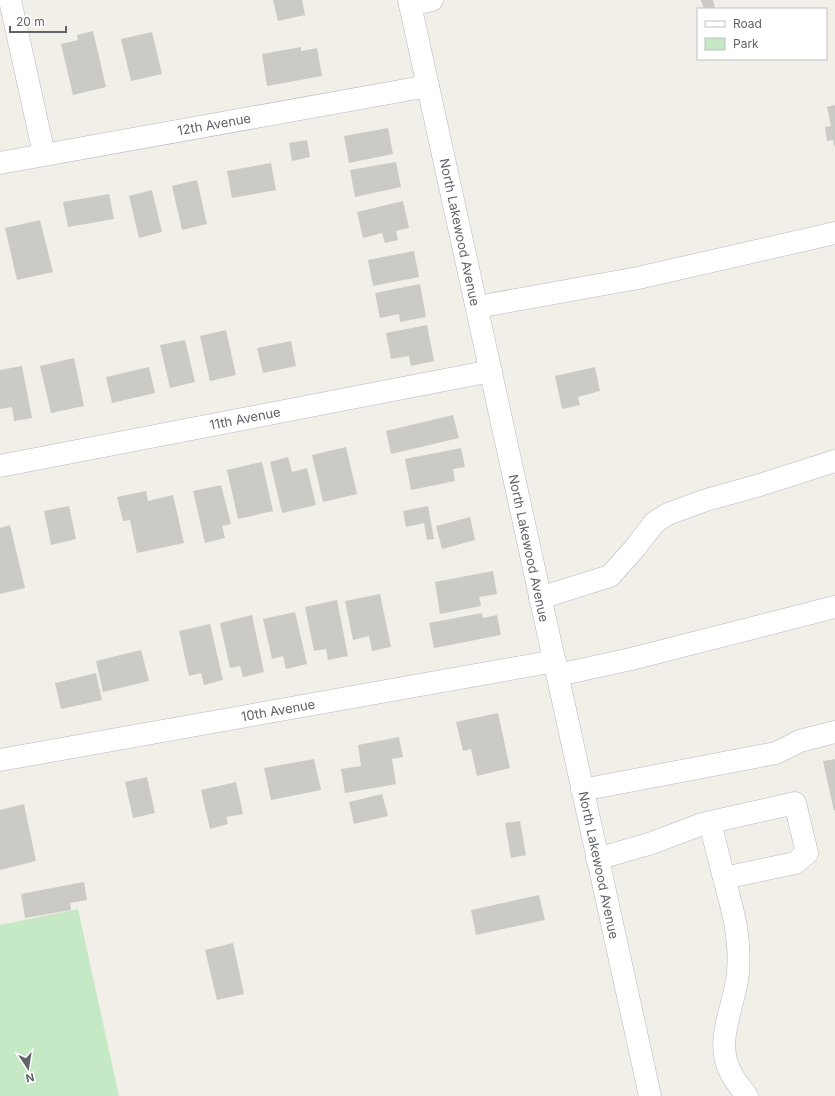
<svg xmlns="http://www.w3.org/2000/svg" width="835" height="1096" font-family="Inter,sans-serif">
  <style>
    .green { fill: #c5e8c5 }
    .building { fill: #cccac5 }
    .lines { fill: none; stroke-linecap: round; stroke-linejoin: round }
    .minor-casing { stroke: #b5b8bc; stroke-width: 23 }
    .minor { stroke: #fff; stroke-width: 22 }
    .labels { text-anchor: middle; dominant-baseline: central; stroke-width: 3; stroke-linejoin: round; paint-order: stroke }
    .street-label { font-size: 13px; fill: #5f6368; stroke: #fff }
  </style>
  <rect width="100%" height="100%" fill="#f1efe8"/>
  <path class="green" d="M78 909 119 1096H0V925Z"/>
  <g class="building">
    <path d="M273 0H302L305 15 278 21Z"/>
    <path d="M701 0H713L715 9H704Z"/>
    <path d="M93 31 106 87 73 95 61 44 78 40 77 35Z"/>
    <path d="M152 32 162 74 131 81 121 39Z"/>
    <path d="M301 47V51L317 48 322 76 267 86 262 54Z"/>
    <path d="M835 105V146H834L833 140 827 141 825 127 831 126 827 107Z"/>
    <path d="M388 128 393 154 349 163 344 136Z"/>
    <path d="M307 140 310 157 292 161 289 143Z"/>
    <path d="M396 162 401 187 355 197 350 170Z"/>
    <path d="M271 163 276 190 232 198 227 171Z"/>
    <path d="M197 180 207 224 182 230 172 186Z"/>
    <path d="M152 190 162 232 139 238 129 196Z"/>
    <path d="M109 194 114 219 68 227 63 202Z"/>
    <path d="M403 201 409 228 396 231 398 240 385 243 382 233 363 238 357 212Z"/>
    <path d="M40 220 53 272 17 280 5 228Z"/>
    <path d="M414 251 419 277 373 286 368 260Z"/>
    <path d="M420 284 426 317 400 322 399 314 380 318 375 293Z"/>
    <path d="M427 325 434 361 411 366 409 356 391 359 386 333Z"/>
    <path d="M226 330 236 375 210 381 200 336Z"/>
    <path d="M185 340 195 382 170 388 160 345Z"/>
    <path d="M291 341 296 366 263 373 257 348Z"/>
    <path d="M74 358 84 406 51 413 40 366Z"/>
    <path d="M22 366 32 418 14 421 12 407 0 409V370Z"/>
    <path d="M149 367 155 393 112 403 106 377Z"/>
    <path d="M595 367 600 391 578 397 580 405 562 409 555 376Z"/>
    <path d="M453 415 459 438 391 454 386 431Z"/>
    <path d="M346 447 357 494 323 502 312 455Z"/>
    <path d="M461 448 465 467 453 469 455 481 411 490 405 459Z"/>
    <path d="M288 457 292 472 307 468 316 505 282 513 270 462Z"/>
    <path d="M262 462 273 511 238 519 227 470Z"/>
    <path d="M221 485 231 524 222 526 225 538 205 543 193 491Z"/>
    <path d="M146 491 148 501 173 495 184 543 137 553 130 520 123 521 117 497Z"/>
    <path d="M69 506 76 539 51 545 44 511Z"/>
    <path d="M428 506 434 539 427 540 424 523 406 527 403 511Z"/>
    <path d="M470 517 475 540 442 549 436 526Z"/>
    <path d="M10 525 25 588 0 594V528Z"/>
    <path d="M493 571 497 594 479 597 481 606 440 614 435 582Z"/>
    <path d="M380 594 391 647 372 651 369 636 353 640 345 601Z"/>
    <path d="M337 600 348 656 328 660 326 649 314 651 305 607Z"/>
    <path d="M295 612 307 664 286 669 283 656 272 659 263 619Z"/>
    <path d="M482 613 483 618 497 615 501 635 434 648 429 623Z"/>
    <path d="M252 615 264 672 243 677 240 666 230 668 220 623Z"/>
    <path d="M210 624 223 680 204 685 201 673 189 676 179 631Z"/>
    <path d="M141 650 149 681 103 692 96 661Z"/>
    <path d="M96 673 102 700 61 709 55 683Z"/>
    <path d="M498 713 510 768 477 776 471 749 463 751 456 722Z"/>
    <path d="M399 737 403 757 392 759 396 784 345 793 341 769 361 766 358 745Z"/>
    <path d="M314 759 321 790 271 800 264 768Z"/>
    <path d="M835 759V810L834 811 823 761Z"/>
    <path d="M147 777 155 813 133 818 125 782Z"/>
    <path d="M236 782 243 814 226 817 228 824 210 829 201 790Z"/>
    <path d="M382 794 388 816 354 824 349 802Z"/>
    <path d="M24 804 36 861 0 870V810Z"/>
    <path d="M520 821 526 855 511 858 505 823Z"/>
    <path d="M84 882 87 900 70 903 71 910 25 918 21 894Z"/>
    <path d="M539 895 545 920 476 935 471 910Z"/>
    <path d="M233 943 244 994 217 1000 205 950Z"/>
  </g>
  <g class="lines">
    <g class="minor-casing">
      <g id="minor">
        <path d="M10 0 44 154"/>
        <path d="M409 0 650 1096"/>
        <path d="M410 5 432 0"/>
        <path d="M0 163 428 86"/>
        <path d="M477 307 638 278 835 233"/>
        <path d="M0 466 491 371"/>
        <path d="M540 598 610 576 635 548 655 522 668 514 706 500 763 484 835 461"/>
        <path d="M558 675 631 659 835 607"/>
        <path d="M0 760 555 661"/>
        <path d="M582 790 776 753 800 741 835 732"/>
        <path d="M710 823 724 878"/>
        <path d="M597 859 652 843 702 824 795 803 807 853 795 863 724 878C733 911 741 938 738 972 736 1003 714 1040 730 1071 734 1080 741 1088 747 1096"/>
      </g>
    </g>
    <use href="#minor" class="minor"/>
  </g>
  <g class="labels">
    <g class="street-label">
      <text transform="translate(214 124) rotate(-10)">12th Avenue</text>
      <text transform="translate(460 232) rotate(78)">North Lakewood Avenue</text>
      <text transform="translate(245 418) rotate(-11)">11th Avenue</text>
      <text transform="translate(529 548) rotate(78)">North Lakewood Avenue</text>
      <text transform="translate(278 710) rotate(-10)">10th Avenue</text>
      <text transform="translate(599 865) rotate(78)">North Lakewood Avenue</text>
    </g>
  </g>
  <rect x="697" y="8" width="130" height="52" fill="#ffffff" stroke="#bfc1c3"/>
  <rect x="705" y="21" width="20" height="6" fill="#ffffff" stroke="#bfc1c3"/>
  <text x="733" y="28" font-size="12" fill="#5f6368">Road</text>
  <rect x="705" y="38" width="20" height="12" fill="#c5e8c5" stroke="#bfc1c3"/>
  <text x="733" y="48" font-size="12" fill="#5f6368">Park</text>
  <g transform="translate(28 1068) rotate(168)" stroke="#ffffff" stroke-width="3" paint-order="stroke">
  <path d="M0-3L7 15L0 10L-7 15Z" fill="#5f6368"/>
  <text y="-6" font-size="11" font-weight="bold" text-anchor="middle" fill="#5f6368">N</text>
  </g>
  <path d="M10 26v6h56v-6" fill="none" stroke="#5f6368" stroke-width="2"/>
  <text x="16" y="26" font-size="12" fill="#5f6368" stroke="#ffffff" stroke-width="3" paint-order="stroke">20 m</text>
</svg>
